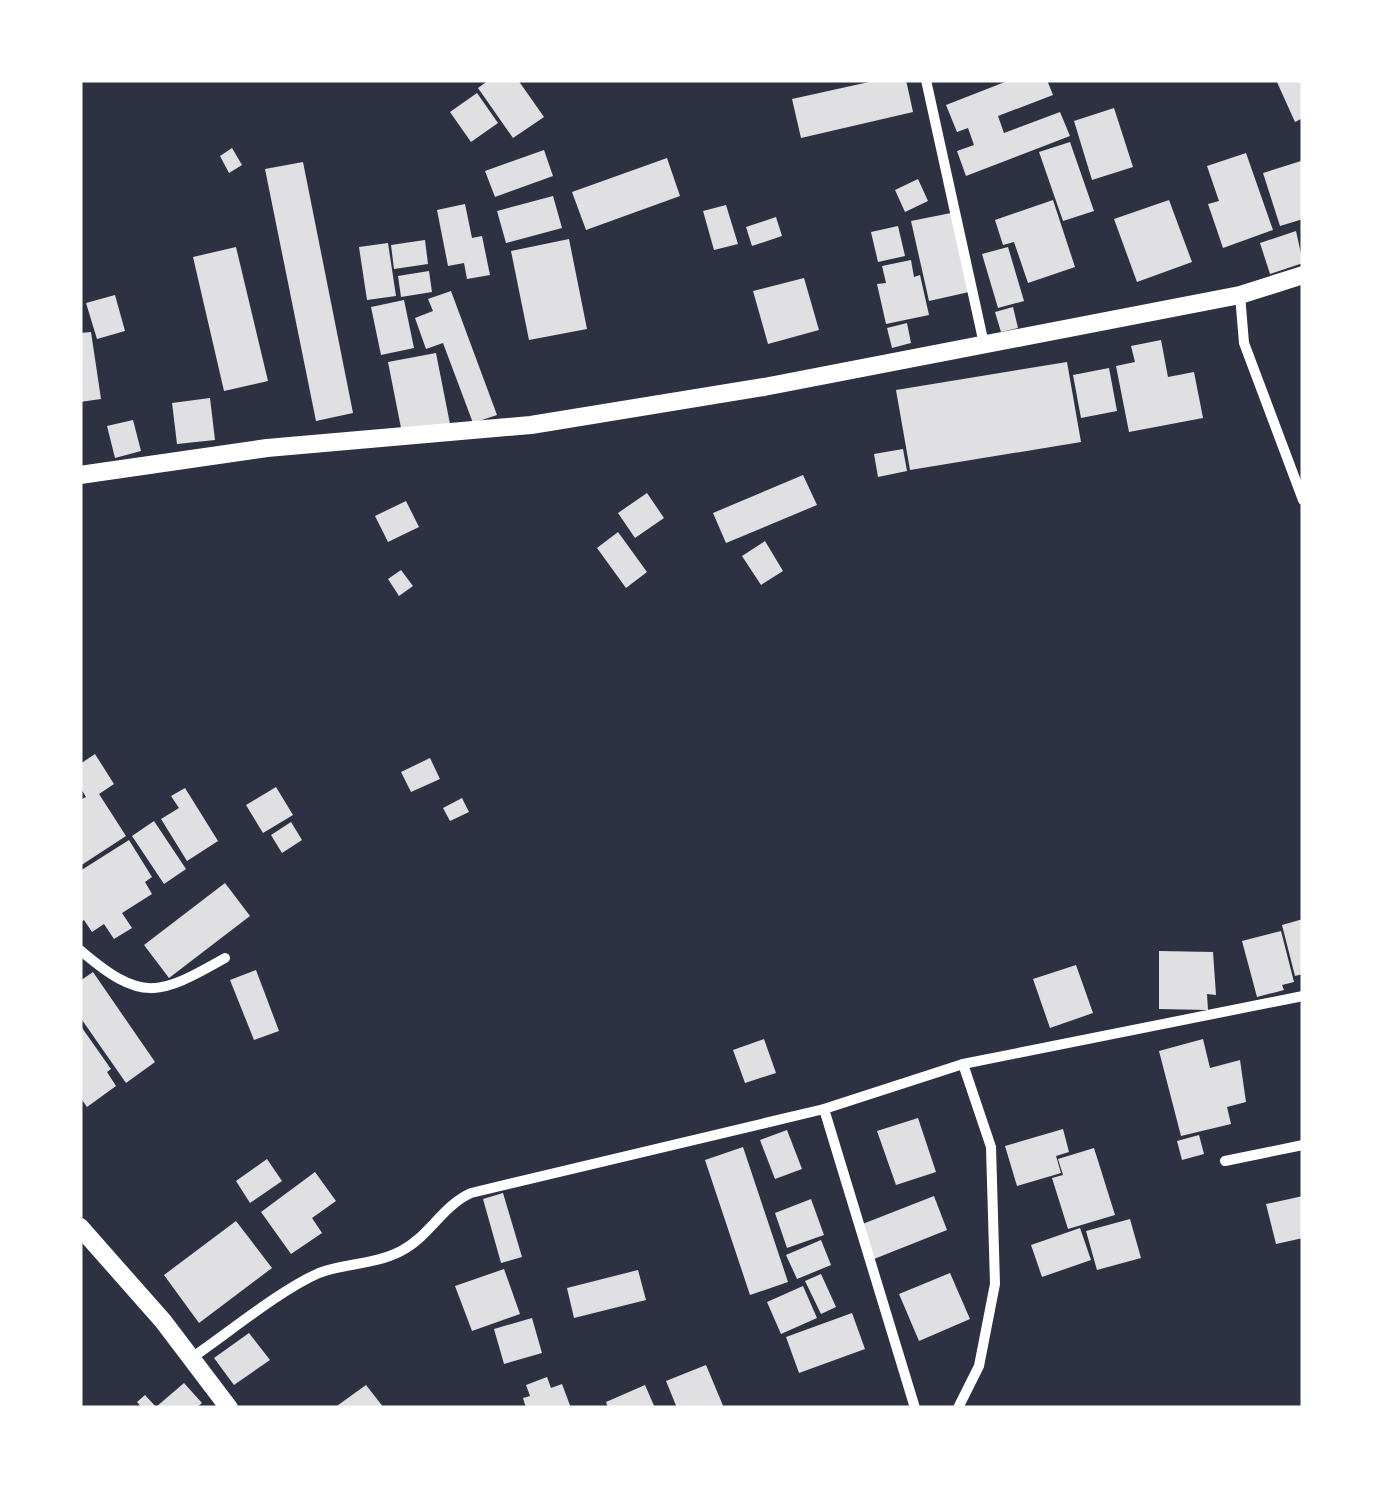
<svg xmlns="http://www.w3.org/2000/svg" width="1383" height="1488" font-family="'Noto Sans',sans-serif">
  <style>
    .building { fill: #e0e0e3 }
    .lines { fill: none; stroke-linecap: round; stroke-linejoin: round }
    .minor { stroke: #fff; stroke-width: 10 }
    .tertiary { stroke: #fff; stroke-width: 18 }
  </style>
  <rect width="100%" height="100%" fill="#2d3142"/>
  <g class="building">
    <path d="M489 80H518L544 117 513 138 478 88Z"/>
    <path d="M878 80H906L913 112 801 138 792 99Z"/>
    <path d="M1010 80H1047L1053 95 998 116 1004 133 1060 112 1070 136 966 176 957 151 974 145 968 128 957 132 946 105Z"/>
    <path d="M1276 80H1303V118L1295 122Z"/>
    <path d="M477 93 498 123 471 142 450 112Z"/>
    <path d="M1114 108 1133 167 1092 180 1074 121Z"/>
    <path d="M1070 142 1094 211 1063 221 1039 152Z"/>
    <path d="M232 148 242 165 229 173 220 156Z"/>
    <path d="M544 150 553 176 495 197 485 171Z"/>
    <path d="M1246 153 1273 230 1223 248 1208 204 1219 201 1207 166Z"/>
    <path d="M667 158 680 196 586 230 572 192Z"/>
    <path d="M1301 161 1303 219 1280 226 1263 173Z"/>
    <path d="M303 162 353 413 316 421 265 169Z"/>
    <path d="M918 179 928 201 905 212 895 190Z"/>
    <path d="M553 196 562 228 506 243 497 211Z"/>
    <path d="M1053 200 1075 267 1028 283 1014 242 1003 245 995 220Z"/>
    <path d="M1169 200 1192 262 1137 282 1114 219Z"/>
    <path d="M465 204 472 238 482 236 490 275 467 279 464 263 448 266 437 210Z"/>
    <path d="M726 205 738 244 714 250 703 211Z"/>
    <path d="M951 213 969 292 929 301 911 221Z"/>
    <path d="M776 217 782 236 752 246 746 227Z"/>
    <path d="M898 226 905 256 878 262 871 232Z"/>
    <path d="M1296 231 1303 263 1270 274 1260 243Z"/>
    <path d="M569 239 587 329 529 340 511 251Z"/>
    <path d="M425 240 428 264 394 269 391 245Z"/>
    <path d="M388 243 396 296 367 300 359 247Z"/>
    <path d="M236 247 268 381 224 391 193 257Z"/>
    <path d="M1008 247 1024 301 998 308 982 254Z"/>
    <path d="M911 260 914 277 920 275 929 315 886 324 877 284 886 283 882 266Z"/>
    <path d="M429 271 432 292 401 297 398 276Z"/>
    <path d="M804 278 819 330 768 344 753 291Z"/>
    <path d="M451 291 497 415 473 423 443 343 426 349 415 318 433 311 428 299Z"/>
    <path d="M115 295 125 331 97 339 86 303Z"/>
    <path d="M404 300 414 348 381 355 371 307Z"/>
    <path d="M1013 307 1018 328 1001 332 995 312Z"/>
    <path d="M907 323 911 343 892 348 887 328Z"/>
    <path d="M91 332 101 399 80 402V333Z"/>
    <path d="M1161 340 1168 377 1194 372 1203 418 1129 432 1116 366 1135 362 1131 346Z"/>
    <path d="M436 353 450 424 402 433 388 362Z"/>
    <path d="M1067 362 1081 442 910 470 896 390Z"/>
    <path d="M1109 368 1117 411 1081 418 1073 375Z"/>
    <path d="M210 398 215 440 177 444 172 403Z"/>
    <path d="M133 420 141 451 115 458 107 426Z"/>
    <path d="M903 449 907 471 878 477 874 454Z"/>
    <path d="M803 475 817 505 726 543 713 513Z"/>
    <path d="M647 493 664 518 635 538 618 513Z"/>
    <path d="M406 501 419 527 388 542 375 516Z"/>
    <path d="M618 532 647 572 626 588 597 548Z"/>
    <path d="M765 541 783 571 761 585 742 556Z"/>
    <path d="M401 570 413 586 399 596 388 579Z"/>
    <path d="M95 754 114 784 99 794 126 836 80 866V800L86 797 80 787V764Z"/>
    <path d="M430 758 440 779 411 792 401 772Z"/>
    <path d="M276 787 293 815 263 833 246 805Z"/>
    <path d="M185 788 218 841 187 861 161 819 179 808 171 796Z"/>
    <path d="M462 798 469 812 450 821 443 808Z"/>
    <path d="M154 821 186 869 164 884 132 836Z"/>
    <path d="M291 822 302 840 282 853 271 835Z"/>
    <path d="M129 840 152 877 145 882 152 894 122 913 132 928 114 939 104 924 92 932 84 920 80 923V871Z"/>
    <path d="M225 883 250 916 169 978 144 945Z"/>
    <path d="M1303 919V974L1295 976 1282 925Z"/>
    <path d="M1281 931 1294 982 1282 985 1284 990 1257 997 1242 941Z"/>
    <path d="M1159 951 1213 952 1216 995 1207 994 1208 1010 1159 1009Z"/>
    <path d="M1076 965 1093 1013 1050 1028 1033 979Z"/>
    <path d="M256 970 279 1031 254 1040 230 980Z"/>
    <path d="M93 972 155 1062 126 1083 80 1017V981Z"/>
    <path d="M80 1025 111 1069 107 1072 116 1086 87 1107 80 1097Z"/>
    <path d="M764 1039 776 1073 745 1083 733 1050Z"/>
    <path d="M1203 1039 1210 1068 1240 1060 1246 1102 1227 1107 1231 1124 1181 1136 1159 1051Z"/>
    <path d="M918 1118 936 1172 896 1185 877 1131Z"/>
    <path d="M1063 1129 1069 1152 1056 1156 1061 1173 1017 1186 1005 1146Z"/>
    <path d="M787 1130 802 1169 775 1179 760 1140Z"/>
    <path d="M1199 1135 1204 1154 1182 1160 1177 1141Z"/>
    <path d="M743 1147 788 1282 750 1295 705 1160Z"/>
    <path d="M1094 1148 1115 1215 1068 1229 1052 1178 1063 1175 1058 1159Z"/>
    <path d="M267 1159 282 1181 250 1203 236 1181Z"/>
    <path d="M315 1172 336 1201 312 1218 322 1233 291 1254 261 1212Z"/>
    <path d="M503 1193 522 1257 501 1263 483 1199Z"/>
    <path d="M934 1196 947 1230 874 1259 860 1225Z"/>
    <path d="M1303 1196V1238L1276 1244 1266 1204Z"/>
    <path d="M811 1199 824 1235 787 1248 775 1213Z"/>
    <path d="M1130 1219 1141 1258 1097 1270 1086 1231Z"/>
    <path d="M236 1221 272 1268 199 1323 164 1275Z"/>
    <path d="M1080 1228 1091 1260 1042 1277 1031 1245Z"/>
    <path d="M821 1240 831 1265 797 1279 786 1255Z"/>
    <path d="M504 1269 520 1314 472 1331 455 1286Z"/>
    <path d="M638 1270 646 1300 574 1318 567 1288Z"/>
    <path d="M950 1273 970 1319 919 1341 899 1294Z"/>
    <path d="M821 1274 836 1307 821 1314 805 1281Z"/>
    <path d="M803 1286 817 1318 781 1334 767 1302Z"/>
    <path d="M852 1313 865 1349 799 1373 786 1337Z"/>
    <path d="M532 1318 542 1353 504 1364 494 1329Z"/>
    <path d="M249 1333 270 1360 234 1385 214 1358Z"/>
    <path d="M706 1365 724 1408H677L666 1381Z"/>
    <path d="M547 1377 551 1388 562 1384 571 1408H526L523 1398 530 1396 526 1385Z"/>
    <path d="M184 1383 202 1403 196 1408H142L137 1402 145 1395 156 1407Z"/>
    <path d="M366 1385 384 1408H334Z"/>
    <path d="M645 1385 655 1408H608L606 1402Z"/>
  </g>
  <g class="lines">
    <g class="minor">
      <path d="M926 80 984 344"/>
      <path d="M1240 295 1244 343 1303 500"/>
      <path d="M80 950C142 1003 158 996 225 958"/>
      <path d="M1225 1161 1303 1145"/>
      <path d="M190 1359C227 1334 280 1290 319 1273 345 1263 374 1265 401 1251 429 1237 442 1206 471 1193L824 1109"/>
      <path d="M915 1408 824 1109 963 1064 1303 996"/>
      <path d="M958 1408 979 1366 995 1284 991 1147 963 1064"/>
    </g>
    <g class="tertiary">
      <path d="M80 475 267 448 531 425 764 387 1240 295 1303 275"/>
      <path d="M80 1227 163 1321 229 1408"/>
    </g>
  </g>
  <rect width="1383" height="1488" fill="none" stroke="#ffffff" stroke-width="165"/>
</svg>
